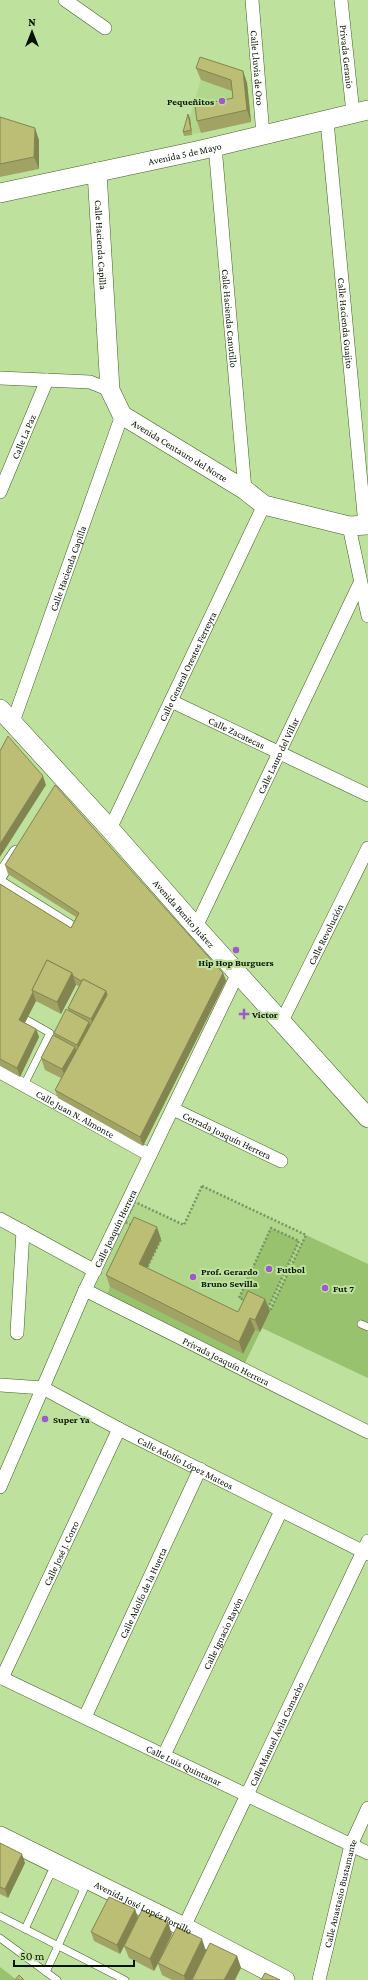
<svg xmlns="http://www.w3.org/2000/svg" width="368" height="1980" font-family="'Crimson Pro',serif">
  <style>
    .built { fill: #b1d78d }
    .green { fill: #98c26e }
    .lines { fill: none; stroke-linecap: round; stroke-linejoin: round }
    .lane-casing { stroke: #425f21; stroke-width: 8 }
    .street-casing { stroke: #425f21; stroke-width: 14 }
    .secondary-casing { stroke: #425f21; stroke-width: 20 }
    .path { stroke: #799463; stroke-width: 2.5; stroke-dasharray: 2 2; stroke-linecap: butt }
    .lane { stroke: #fff; stroke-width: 7 }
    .street { stroke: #fff; stroke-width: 13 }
    .secondary { stroke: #fff; stroke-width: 19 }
    .wall { fill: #a1a364 }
    .shaded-wall { fill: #838551 }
    .building { fill: #bbbe74; stroke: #838551 }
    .poi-dot { fill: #a059cd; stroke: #bee19e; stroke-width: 1.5 }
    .labels { text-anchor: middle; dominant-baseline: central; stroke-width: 4; stroke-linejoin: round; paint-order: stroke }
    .street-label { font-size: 10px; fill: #071300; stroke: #bee19e }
    .poi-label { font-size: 10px; font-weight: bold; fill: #071300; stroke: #bee19e; text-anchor: start }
  </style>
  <rect width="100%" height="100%" fill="#bee19e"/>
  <g class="built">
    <path d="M204 69 247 83 251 122 184 136Z"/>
    <path d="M202 1186 306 1235 244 1365 93 1290 135 1202 184 1225Z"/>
  </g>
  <g class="green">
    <path d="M271 1228 299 1241 267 1310 239 1298Z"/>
    <path d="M306 1235 368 1264V1378L262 1328Z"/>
    <path d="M110 1287 243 1354 255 1330 260 1332 244 1365 106 1297Z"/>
    <path d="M0 1967 17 1980H0Z"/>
  </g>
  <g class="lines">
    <g class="lane-casing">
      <g id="lane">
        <path d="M26 1081 50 1033 27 1020"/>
        <path d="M361 1324 368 1327"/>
        <path d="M0 1916 125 1980"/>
        <path d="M25 1929 51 1873 84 1889 46 1972"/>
        <path d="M0 1938 57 1980"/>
      </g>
    </g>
    <g class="street-casing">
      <g id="street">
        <path d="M65 0 105 28"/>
        <path id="s1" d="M252 0 263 135"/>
        <path id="s2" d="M341 0 353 113"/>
        <path id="s3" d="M327 121 365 525"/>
        <path id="s4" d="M215 146 245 490"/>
        <path d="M0 378 90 382 110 390"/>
        <path id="s5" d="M0 492 47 380"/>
        <path d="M349 526 368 616"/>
        <path id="s6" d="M171 701 368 795"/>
        <path id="s7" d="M13 722 122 415"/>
        <path id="s8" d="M110 829 264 505"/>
        <path d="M0 876 16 852"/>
        <path d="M0 883 75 930"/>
        <path id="s9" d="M196 927 360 583"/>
        <path id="s10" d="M282 1021 368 848"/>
        <path id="s11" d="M0 1072 150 1155"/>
        <path id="s12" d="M173 1109 281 1161"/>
        <path d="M0 1219 95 1271"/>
        <path id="s13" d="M85 1290 368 1432"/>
        <path d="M17 1333 23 1231"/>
        <path id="s14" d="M0 1385 43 1388 119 1429 368 1554"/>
        <path id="s15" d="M0 1487 85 1290 238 973"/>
        <path id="s16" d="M0 1677 368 1853"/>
        <path id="s17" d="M2 1678 119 1429"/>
        <path id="s18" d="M85 1717 200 1469"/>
        <path id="s19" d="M164 1755 281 1511"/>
        <path id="s20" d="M184 1927 368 1541"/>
        <path id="s21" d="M319 1980 351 1845 368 1808"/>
      </g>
    </g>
    <g class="secondary-casing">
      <g id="secondary">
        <path id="s22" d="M97 172 110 390 122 415 245 490 264 505 349 526 368 525"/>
        <path id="s23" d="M0 193 201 150 368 110"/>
        <path id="s24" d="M0 709 110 829 196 927 368 1118"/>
        <path id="s25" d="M0 1836 184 1927 285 1980"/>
      </g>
    </g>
    <path class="path" d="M202 1186 306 1235 270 1311 267 1310 299 1241 271 1228 239 1298 252 1303 243 1324 143 1276 161 1239 125 1222 135 1202 184 1225Z"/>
    <use href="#lane" class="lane"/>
    <use href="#street" class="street"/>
    <use href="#secondary" class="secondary"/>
  </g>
  <g class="wall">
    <path d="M196 68 243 71 247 83 251 122 201 133 197 121 233 98 232 91 201 80Z"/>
    <path d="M0 117 39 140V169L0 177Z"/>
    <path d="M190 118 192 135 184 136 183 132Z"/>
    <path d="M5 865 223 973 226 981 143 1146 58 1098 55 1090 61 1078 45 1070 41 1058 55 1036 54 1033 69 1011 68 1008 79 986 76 985 61 1014 36 1001 25 1023 36 1029 39 1037 20 1077 0 1066V884L71 928 76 917 8 874Z"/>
    <path d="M161 1239 147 1268 238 1312 270 1311 260 1332 255 1330 243 1354 110 1287 106 1275Z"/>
    <path d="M0 1843 25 1863 8 1898 0 1894Z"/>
    <path d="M135 1909 138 1918 120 1954 94 1941 91 1932Z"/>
    <path d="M172 1934 164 1951 206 1950 237 1956 241 1968 192 1980H172L162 1975 158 1964 154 1971 129 1958 124 1946Z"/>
  </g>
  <g class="shaded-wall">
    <path d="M243 71 247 83 251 122 247 110Z"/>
    <path d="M188 114 190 118 192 135 191 130Z"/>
    <path d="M35 128 39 140V169L34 157Z"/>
    <path d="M43 776 46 785 0 857V844Z"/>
    <path d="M72 973 76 985 61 1014 57 1002Z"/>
    <path d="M223 973 226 981 143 1146 140 1137Z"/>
    <path d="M106 991 110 1003 95 1031 91 1019Z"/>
    <path d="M33 992 36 1001 22 1028 19 1020Z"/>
    <path d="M89 1022 94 1034 81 1057 77 1045Z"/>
    <path d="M36 1029 39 1037 20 1077 17 1068Z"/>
    <path d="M75 1047 79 1059 67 1081 62 1069Z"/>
    <path d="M157 1227 161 1239 143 1276 139 1264Z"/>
    <path d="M265 1299 270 1311 260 1332 255 1320Z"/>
    <path d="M250 1318 255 1330 243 1354 239 1342Z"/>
    <path d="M22 1854 25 1863 8 1898 5 1889Z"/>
    <path d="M135 1909 138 1918 120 1954 117 1945Z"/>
    <path d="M168 1922 172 1934 154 1971 150 1959Z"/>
    <path d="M202 1939 206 1951 192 1980H185L184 1976Z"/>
    <path d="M237 1956 241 1968 235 1980H224Z"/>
  </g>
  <g class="building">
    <path d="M200 57 243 71 247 110 197 121 195 106 233 98 231 80 196 68Z"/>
    <path d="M188 114 191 130 183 132Z"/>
    <path d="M0 117 35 128 34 157 0 164Z"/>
    <path d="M8 736 43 776 0 844V751Z"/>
    <path d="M55 785 223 973 140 1137 55 1090 107 995 106 991 83 979 81 981 73 976 72 973 47 960 32 990 33 992 19 1020 36 1029 17 1068 0 1059V884L71 928 79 913 5 865Z"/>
    <path d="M47 960 72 973 57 1002 32 990Z"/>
    <path d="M83 979 106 991 91 1019 68 1008Z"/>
    <path d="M66 1009 89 1022 77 1045 54 1033Z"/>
    <path d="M53 1035 75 1047 62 1069 41 1058Z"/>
    <path d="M134 1217 157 1227 139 1264 238 1312 248 1291 265 1299 255 1320 250 1318 239 1342 106 1275Z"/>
    <path d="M0 1843 22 1854 5 1889 0 1887Z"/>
    <path d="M109 1897 135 1909 117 1945 91 1932Z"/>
    <path d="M142 1910 168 1922 150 1959 124 1946Z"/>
    <path d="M177 1927 202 1939 184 1976 158 1963Z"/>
    <path d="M210 1943 237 1956 224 1980H192Z"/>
    <path d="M265 1973 280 1980H261Z"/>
    <path d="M19 1975 24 1980H15Z"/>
  </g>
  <g class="poi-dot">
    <circle cx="222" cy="101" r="4"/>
    <circle cx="236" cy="950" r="4"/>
    <path d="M242 1008h4v4h4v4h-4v4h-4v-4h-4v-4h4z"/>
    <circle cx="269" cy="1269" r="4"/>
    <circle cx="193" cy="1277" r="4"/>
    <circle cx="325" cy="1288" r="4"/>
    <circle cx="45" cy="1419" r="4"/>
  </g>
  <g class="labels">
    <g class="street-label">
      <text stroke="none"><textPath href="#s2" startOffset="57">Privada Geranio</textPath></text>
      <text stroke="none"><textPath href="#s1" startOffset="68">Calle Lluvia de Oro</textPath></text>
      <text stroke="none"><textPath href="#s23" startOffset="189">Avenida 5 de Mayo</textPath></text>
      <text stroke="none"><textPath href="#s22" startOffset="73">Calle Hacienda Capilla</textPath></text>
      <text stroke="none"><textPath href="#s4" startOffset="173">Calle Hacienda Canutillo</textPath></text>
      <text stroke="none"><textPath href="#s3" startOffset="203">Calle Hacienda Guajito</textPath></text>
      <text stroke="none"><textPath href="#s5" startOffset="60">Calle La Paz</textPath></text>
      <text stroke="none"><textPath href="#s22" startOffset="314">Avenida Centauro del Norte</textPath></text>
      <text stroke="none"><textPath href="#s7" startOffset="163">Calle Hacienda Capilla</textPath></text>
      <text stroke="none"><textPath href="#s8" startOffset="180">Calle General Orestes Ferreyra</textPath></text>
      <text stroke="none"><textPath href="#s6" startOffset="73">Calle Zacatecas</textPath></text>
      <text stroke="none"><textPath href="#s9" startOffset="190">Calle Lauro del Villar</textPath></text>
      <text stroke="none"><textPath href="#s24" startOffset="275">Avenida Benito Juárez</textPath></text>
      <text stroke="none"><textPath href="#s10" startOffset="97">Calle Revolución</textPath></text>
      <text stroke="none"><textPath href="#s11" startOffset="86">Calle Juan N. Almonte</textPath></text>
      <text stroke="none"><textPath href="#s12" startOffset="60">Cerrada Joaquín Herrera</textPath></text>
      <text stroke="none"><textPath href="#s15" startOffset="283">Calle Joaquín Herrera</textPath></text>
      <text stroke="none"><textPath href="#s13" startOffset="158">Privada Joaquín Herrera</textPath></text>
      <text stroke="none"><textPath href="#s14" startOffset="204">Calle Adolfo López Mateos</textPath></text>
      <text stroke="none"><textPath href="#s17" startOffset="138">Calle José J. Corro</textPath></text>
      <text stroke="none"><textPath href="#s18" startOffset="137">Calle Adolfo de la Huerta</textPath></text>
      <text stroke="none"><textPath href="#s19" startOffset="135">Calle Ignacio Rayón</textPath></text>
      <text stroke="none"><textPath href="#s20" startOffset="214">Calle Manuel Ávila Camacho</textPath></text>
      <text stroke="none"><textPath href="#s16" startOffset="204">Calle Luis Quintanar</textPath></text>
      <text stroke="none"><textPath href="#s21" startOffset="89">Calle Anastasio Bustamante</textPath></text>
      <text stroke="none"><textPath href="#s25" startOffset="160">Avenida José Lopéz Portillo</textPath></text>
    </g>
    <g class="poi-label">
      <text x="214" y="101" text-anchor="end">Pequeñitos</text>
      <text x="236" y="962" text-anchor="middle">Hip Hop Burguers</text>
      <text x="252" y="1014">Victor</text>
      <text x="277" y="1269">Futbol</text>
      <text x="201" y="1271">Prof. Gerardo<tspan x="201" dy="12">Bruno Sevilla</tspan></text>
      <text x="333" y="1288">Fut 7</text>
      <text x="53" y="1419">Super Ya</text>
    </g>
  </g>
  <g transform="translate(32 32)" stroke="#bee19e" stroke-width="3" paint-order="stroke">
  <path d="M0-3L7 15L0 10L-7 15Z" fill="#071300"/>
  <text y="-6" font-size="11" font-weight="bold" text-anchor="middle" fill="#071300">N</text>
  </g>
  <path d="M14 1960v6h120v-6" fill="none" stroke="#071300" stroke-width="2"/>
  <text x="20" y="1960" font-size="12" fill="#071300" stroke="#bee19e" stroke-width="3" paint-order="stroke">50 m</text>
</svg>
